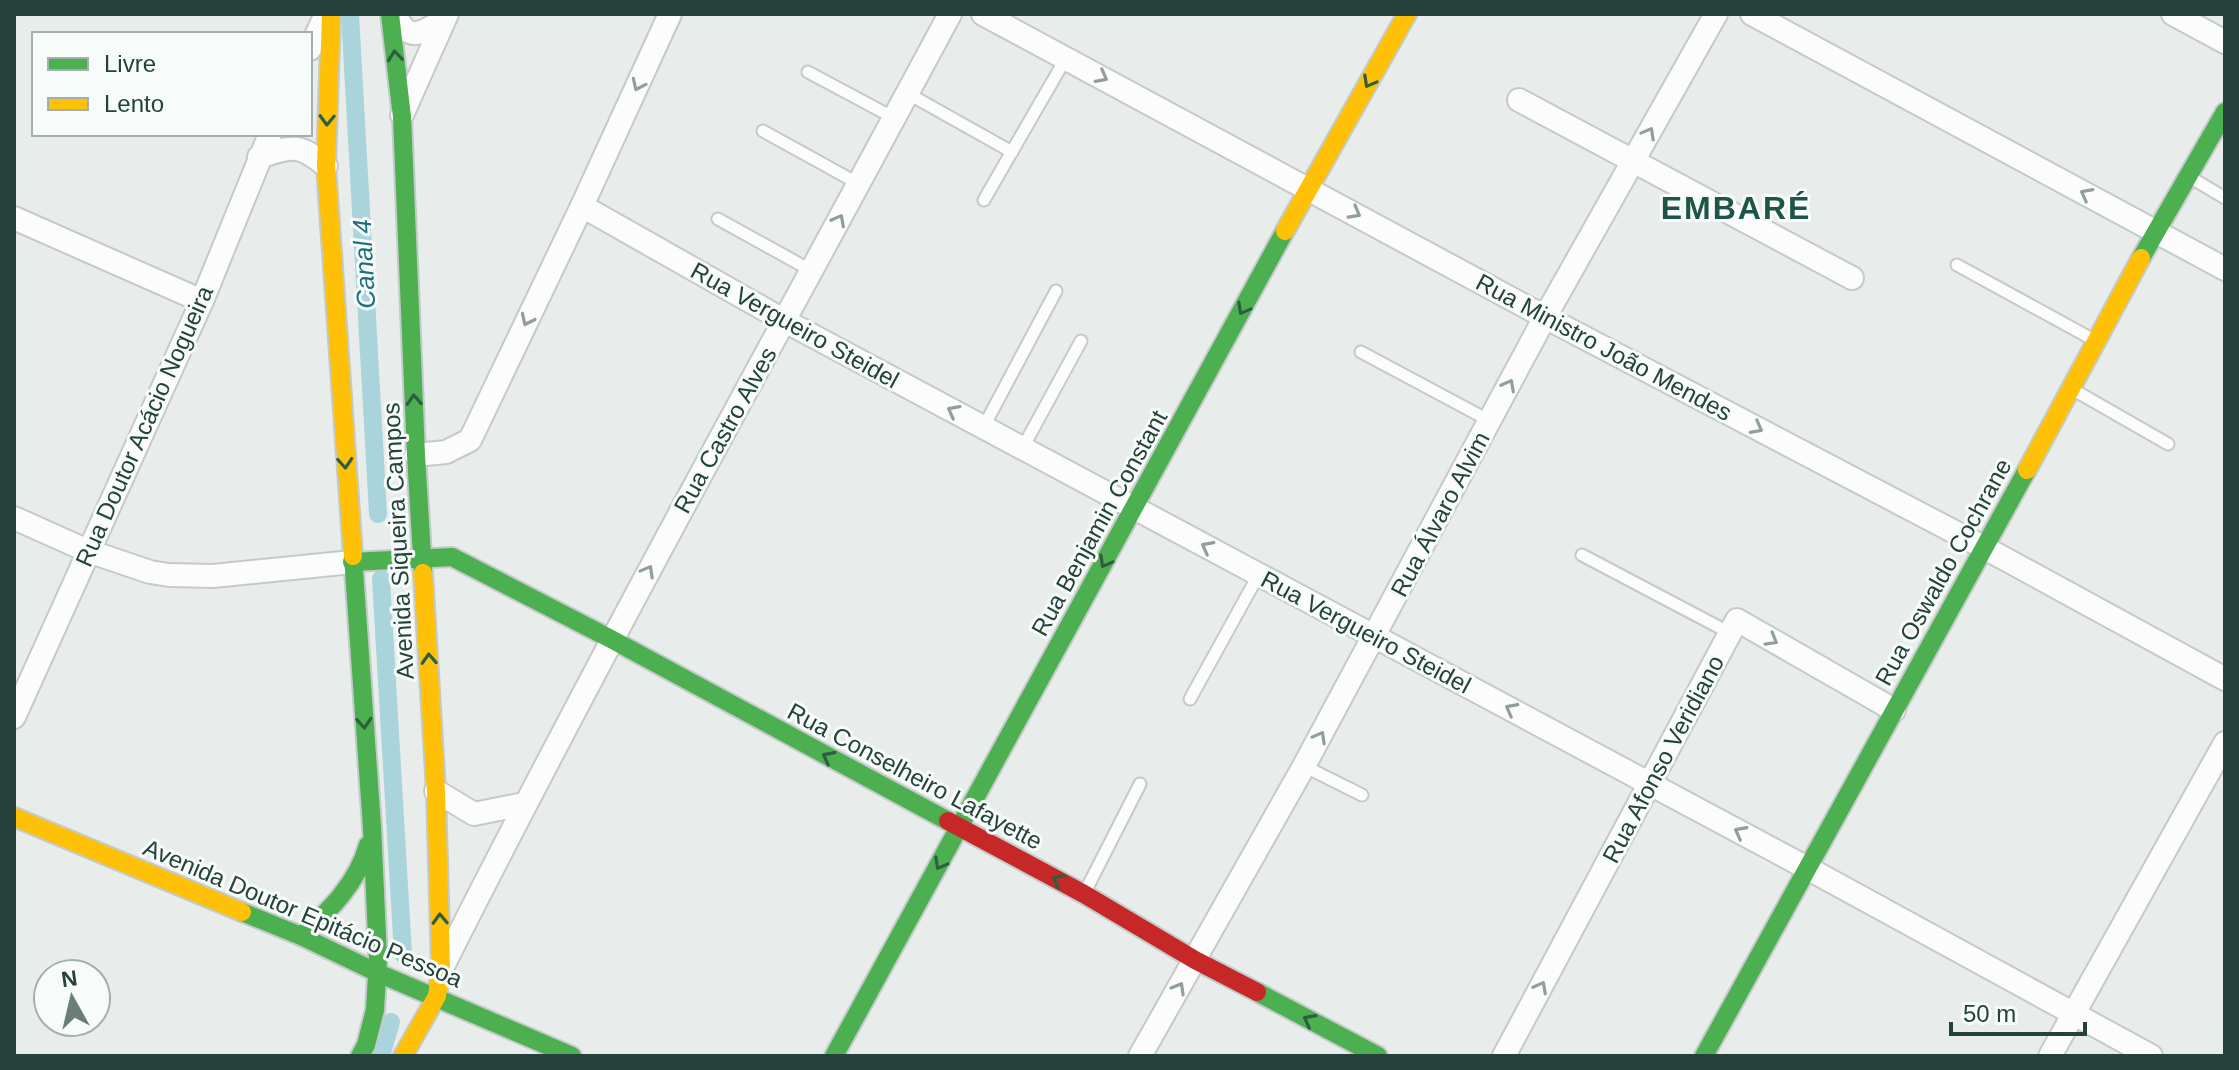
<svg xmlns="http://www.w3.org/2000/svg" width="2239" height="1070" font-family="Arial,sans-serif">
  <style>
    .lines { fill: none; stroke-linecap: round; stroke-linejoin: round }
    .canal { stroke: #a9d4db; stroke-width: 18 }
    .lane-casing { stroke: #c5cac8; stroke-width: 15 }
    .street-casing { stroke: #c5cac8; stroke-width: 26 }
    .fast-casing { stroke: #c3cbc8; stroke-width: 22 }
    .slow-casing { stroke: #c3cbc8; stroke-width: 22 }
    .jam-casing { stroke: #c3cbc8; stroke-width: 22 }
    .lane { stroke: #fcfcfc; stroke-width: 11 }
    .street { stroke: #fcfcfc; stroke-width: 22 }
    .fast { stroke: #4caf50; stroke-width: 18 }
    .slow { stroke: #ffc107; stroke-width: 18 }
    .jam { stroke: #c62828; stroke-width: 18 }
    .oneway { stroke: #2e5d40 }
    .oneway2 { stroke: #909f9b }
    .labels { text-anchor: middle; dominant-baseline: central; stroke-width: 6; stroke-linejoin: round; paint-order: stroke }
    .street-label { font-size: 24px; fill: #24423a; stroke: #f7fbf9 }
    .water-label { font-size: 26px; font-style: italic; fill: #1c6f80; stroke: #f7fbf9 }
    .district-label { font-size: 32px; font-weight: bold; letter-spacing: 2px; fill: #1f5548; stroke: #f7fbf9 }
  </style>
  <rect width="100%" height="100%" fill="#e8edeb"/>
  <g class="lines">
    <g class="canal">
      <path d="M350 14 378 514"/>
      <path d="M381 579 403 954"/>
      <path d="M381 1056 391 1022"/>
    </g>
    <g class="lane-casing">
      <g id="lane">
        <path d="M808 72 894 118"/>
        <path d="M907 93 1012 152"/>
        <path d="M763 131 859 184"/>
        <path d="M2188 176 2225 198"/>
        <path d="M984 200 1066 58"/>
        <path d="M718 219 812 271"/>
        <path d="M1957 265 2094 340"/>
        <path d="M1361 352 1490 421"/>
        <path d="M2072 389 2168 444"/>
        <path d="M983 428 1056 291"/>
        <path d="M1022 449 1081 341"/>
        <path d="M1582 555 1730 633"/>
        <path d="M1190 699 1259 574"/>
        <path d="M1304 766 1362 795"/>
        <path d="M1084 894 1140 784"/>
      </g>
    </g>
    <g class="street-casing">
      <g id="street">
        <path d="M395 14C408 44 422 33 444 20"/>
        <path d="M983 14 1545 317 1985 548 2225 679"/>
        <path d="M1752 14 2225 269"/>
        <path d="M2173 14 2225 42"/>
        <path d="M310 49 326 14"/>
        <path d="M1519 100 1852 278"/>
        <path d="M402 115 447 14"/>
        <path d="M259 157C292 146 299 143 326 166"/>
        <path d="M582 206 785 321 1809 869 2151 1056"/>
        <path d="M14 218 202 301"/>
        <path d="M416 455 446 452 470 440 582 206 670 14"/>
        <path d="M14 518 88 551 150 572 169 575 213 576 352 562"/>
        <path d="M14 717 202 301 270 134"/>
        <path d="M436 791 474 814 524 804"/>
        <path d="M442 968C604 646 780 331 950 14"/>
        <path d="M1140 1056 1304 766 1545 317 1716 14"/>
        <path d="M1504 1056 1737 620 1894 710"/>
        <path d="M2050 1056 2225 743"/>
      </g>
    </g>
    <g class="fast-casing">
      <g id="fast">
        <path d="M390 14 402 117 416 455 423 573"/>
        <path d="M2141 258 2225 112"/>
        <path d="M353 556 372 827 378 958 375 1010 366 1045 360 1056"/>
        <path d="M352 562 452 557 611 639 948 821"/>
        <path d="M242 912 301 936 378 973 572 1056"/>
        <path d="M301 936C330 910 357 884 368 845"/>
        <path d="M1257 992 1378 1056"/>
        <path d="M834 1056 1285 231"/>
        <path d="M1704 1056 2027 470"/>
      </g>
    </g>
    <g class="slow-casing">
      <g id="slow">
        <path d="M331 14 326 166 353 556"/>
        <path d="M1285 231 1407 14"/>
        <path d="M2027 470 2141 258"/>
        <path d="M14 817 242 912"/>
        <path d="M403 1056 437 996 441 969 436 791 423 573"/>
      </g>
    </g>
    <g class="jam-casing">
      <path id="jam" d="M948 821 1084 894 1195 960 1257 992"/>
    </g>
    <use href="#lane" class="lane"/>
    <use href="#street" class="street"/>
    <use href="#fast" class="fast"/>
    <use href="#slow" class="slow"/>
    <use href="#jam" class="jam"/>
  </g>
  <defs><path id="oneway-chevron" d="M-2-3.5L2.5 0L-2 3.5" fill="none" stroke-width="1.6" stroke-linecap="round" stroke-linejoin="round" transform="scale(2)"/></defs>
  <g class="oneway">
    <use href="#oneway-chevron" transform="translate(395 56) rotate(-96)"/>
    <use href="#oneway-chevron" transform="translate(1369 82) rotate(119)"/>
    <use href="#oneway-chevron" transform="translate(327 120) rotate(92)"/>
    <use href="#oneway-chevron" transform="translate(1243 309) rotate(119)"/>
    <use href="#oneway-chevron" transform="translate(414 400) rotate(-93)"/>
    <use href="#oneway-chevron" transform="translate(345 463) rotate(86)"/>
    <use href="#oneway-chevron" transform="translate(1105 562) rotate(119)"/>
    <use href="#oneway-chevron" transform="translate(429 659) rotate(-93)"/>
    <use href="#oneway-chevron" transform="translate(364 723) rotate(86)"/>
    <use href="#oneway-chevron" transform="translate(828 757) rotate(-152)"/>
    <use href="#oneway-chevron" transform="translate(940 864) rotate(119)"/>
    <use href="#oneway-chevron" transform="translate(1058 880) rotate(-152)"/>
    <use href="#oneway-chevron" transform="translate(440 919) rotate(-92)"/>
    <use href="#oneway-chevron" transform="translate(1309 1020) rotate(-152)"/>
  </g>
  <g class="oneway2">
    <use href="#oneway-chevron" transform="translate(1102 77) rotate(28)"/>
    <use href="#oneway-chevron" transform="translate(638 85) rotate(115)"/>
    <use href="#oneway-chevron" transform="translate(1649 133) rotate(-61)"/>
    <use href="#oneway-chevron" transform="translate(2086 194) rotate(-152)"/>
    <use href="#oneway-chevron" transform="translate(1355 213) rotate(29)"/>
    <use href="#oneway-chevron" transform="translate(839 220) rotate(-62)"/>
    <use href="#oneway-chevron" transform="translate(527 320) rotate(116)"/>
    <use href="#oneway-chevron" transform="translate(1509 385) rotate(-62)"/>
    <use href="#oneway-chevron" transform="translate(953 411) rotate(-152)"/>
    <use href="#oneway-chevron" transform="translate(1757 428) rotate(28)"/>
    <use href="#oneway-chevron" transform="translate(1207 547) rotate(-152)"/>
    <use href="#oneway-chevron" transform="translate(648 571) rotate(-61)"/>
    <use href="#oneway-chevron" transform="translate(1772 640) rotate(30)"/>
    <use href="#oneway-chevron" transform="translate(1511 709) rotate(-152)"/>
    <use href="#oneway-chevron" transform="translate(1320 737) rotate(-61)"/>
    <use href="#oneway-chevron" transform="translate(1740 832) rotate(-152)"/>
    <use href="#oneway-chevron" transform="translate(1541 987) rotate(-62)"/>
    <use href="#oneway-chevron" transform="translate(1179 988) rotate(-60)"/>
  </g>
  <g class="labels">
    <g class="street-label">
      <text transform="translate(795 325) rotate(29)">Rua Vergueiro Steidel</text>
      <text transform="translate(1604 347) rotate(28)">Rua Ministro João Mendes</text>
      <text transform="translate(144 426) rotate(-66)">Rua Doutor Acácio Nogueira</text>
      <text transform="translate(725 430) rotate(-61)">Rua Castro Alves</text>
      <text transform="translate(1440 514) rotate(-62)">Rua Álvaro Alvim</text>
      <text transform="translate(1099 523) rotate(-61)">Rua Benjamin Constant</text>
      <text transform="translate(398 541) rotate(-93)">Avenida Siqueira Campos</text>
      <text transform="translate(1943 572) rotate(-61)">Rua Oswaldo Cochrane</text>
      <text transform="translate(1366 632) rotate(28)">Rua Vergueiro Steidel</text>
      <text transform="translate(1663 759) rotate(-62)">Rua Afonso Veridiano</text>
      <text transform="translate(915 776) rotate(28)">Rua Conselheiro Lafayette</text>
      <text transform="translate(303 913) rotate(23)">Avenida Doutor Epitácio Pessoa</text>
    </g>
    <g class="water-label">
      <text transform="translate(364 264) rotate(-93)">Canal 4</text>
    </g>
    <g class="district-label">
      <text x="1736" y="208">EMBARÉ</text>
    </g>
  </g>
  <rect width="2239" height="1070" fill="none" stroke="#24423a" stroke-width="32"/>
  <rect x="32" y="32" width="280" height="104" fill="#f7fbf9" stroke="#a3b1ad" stroke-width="2"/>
  <rect x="48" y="58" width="40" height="12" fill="#4caf50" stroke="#a3b1ad" stroke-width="2"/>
  <text x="104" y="72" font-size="24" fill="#24423a">Livre</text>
  <rect x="48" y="98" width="40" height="12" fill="#ffc107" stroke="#a3b1ad" stroke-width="2"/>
  <text x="104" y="112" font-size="24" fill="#24423a">Lento</text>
  <g transform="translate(72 998) rotate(352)"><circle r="38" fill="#f7fbf9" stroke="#a3b1ad" stroke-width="2"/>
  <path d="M0-6L14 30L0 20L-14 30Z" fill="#697e78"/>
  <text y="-12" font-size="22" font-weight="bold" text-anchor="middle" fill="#24423a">N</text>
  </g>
  <path d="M1951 1022v12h134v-12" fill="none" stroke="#24423a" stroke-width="4"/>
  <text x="1963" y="1022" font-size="24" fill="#24423a" stroke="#f7fbf9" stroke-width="6" paint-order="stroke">50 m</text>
</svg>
